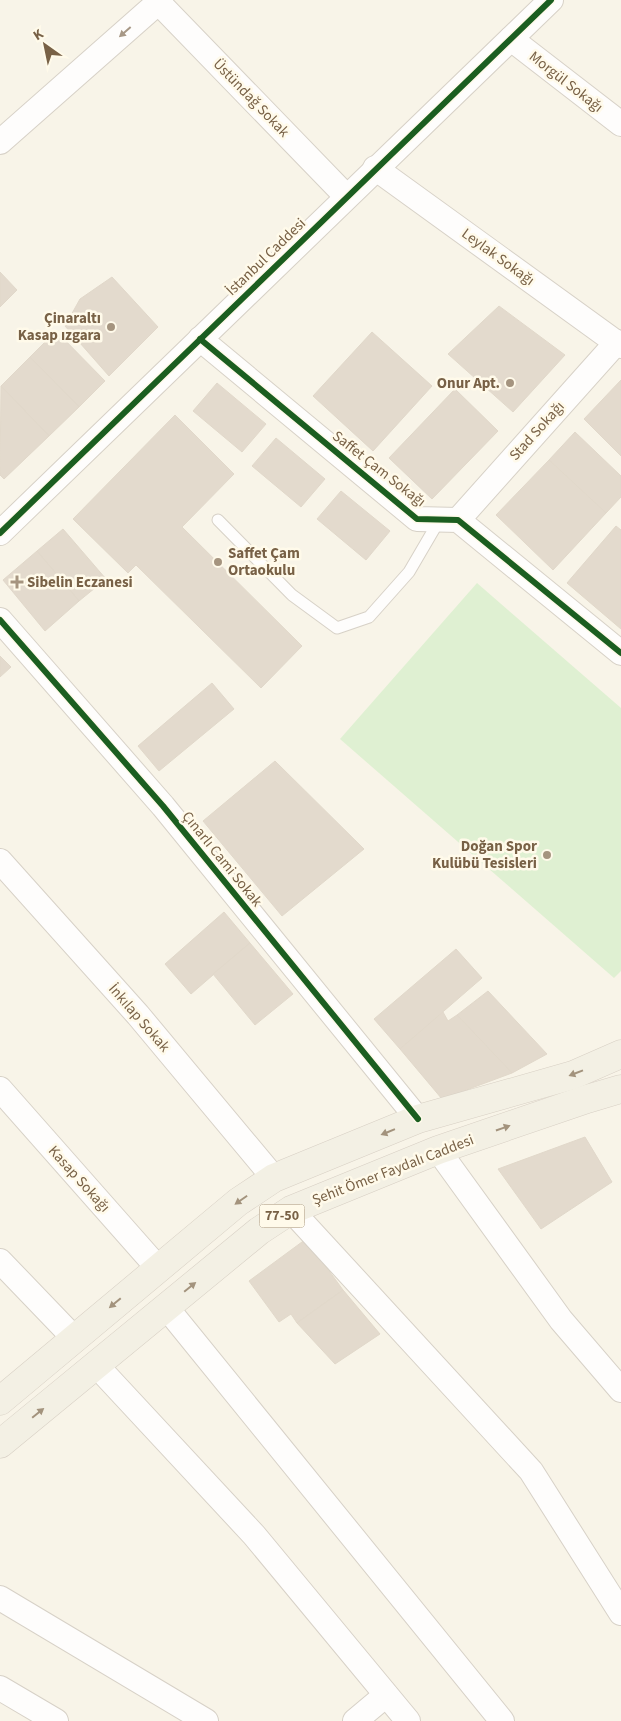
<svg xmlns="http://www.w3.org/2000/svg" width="621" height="1721" font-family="'Source Sans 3',sans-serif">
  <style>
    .green { fill: #dff0d2 }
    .building { fill: #e3dacd; stroke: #e1d8ca }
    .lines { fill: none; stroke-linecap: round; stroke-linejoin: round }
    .service-casing { stroke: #d7d1c7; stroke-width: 13 }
    .minor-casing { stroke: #d7d1c7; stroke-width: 26 }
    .primary-casing { stroke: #d7cfc4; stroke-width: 29 }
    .service { stroke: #fefdfc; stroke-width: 11 }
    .minor { stroke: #fefdfc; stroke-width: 24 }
    .primary { stroke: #f3f0e4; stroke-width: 28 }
    .cycleway-casing { stroke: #fffaea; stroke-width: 9 }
    .cycleway { stroke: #1b5e20; stroke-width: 6 }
    .oneway { fill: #a79886 }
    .oneway2 { fill: #a3937d }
    .poi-dot { fill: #a5947f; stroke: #fffaea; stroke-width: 2 }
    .labels { text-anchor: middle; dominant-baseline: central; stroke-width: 5; stroke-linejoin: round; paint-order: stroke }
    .shield { fill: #fffaea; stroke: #a08f77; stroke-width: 1 }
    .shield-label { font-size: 14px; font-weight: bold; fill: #786146 }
    .street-label { font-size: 15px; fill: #786146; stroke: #fffaea }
    .poi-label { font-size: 15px; font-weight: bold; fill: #786146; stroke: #fffaea; text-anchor: end }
  </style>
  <rect width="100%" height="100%" fill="#f8f4e8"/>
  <path class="green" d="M477 583 621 708V971L614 978 340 739Z"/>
  <g class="building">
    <path d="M0 272 17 290 0 307Z"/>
    <path d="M112 277 158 327 109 376 65 326 80 299Z"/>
    <path d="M499 306 565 355 513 412 448 354Z"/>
    <path d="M56 331 105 381 79 407 30 357Z"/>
    <path d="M372 332 432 386 373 451 313 396Z"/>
    <path d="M30 357 79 407 49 436 1 386Z"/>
    <path d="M621 380V456L584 419Z"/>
    <path d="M217 383 266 424 242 452 193 411Z"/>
    <path d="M1 386 49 436 4 479 0 475Z"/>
    <path d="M455 389 498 431 432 499 389 458Z"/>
    <path d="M175 415 234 474 182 527 302 646 261 688 136 565 128 573 73 519Z"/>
    <path d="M575 432 621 476V497L606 513 549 460Z"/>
    <path d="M276 438 325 479 301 507 252 466Z"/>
    <path d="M549 460 606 513 553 570 496 515Z"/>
    <path d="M341 491 390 531 366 560 317 519Z"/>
    <path d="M616 526 621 530V629L567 583Z"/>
    <path d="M63 529 106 579 79 601 37 551Z"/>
    <path d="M37 551 79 601 45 631 3 580Z"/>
    <path d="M0 656 11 667 0 677Z"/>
    <path d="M212 683 234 709 159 771 138 746Z"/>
    <path d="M275 761 364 849 282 916 203 821Z"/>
    <path d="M224 912 250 943 191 994 165 964Z"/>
    <path d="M250 943 293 994 255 1025 213 974Z"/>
    <path d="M456 949 482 978 400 1049 374 1019Z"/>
    <path d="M488 991 547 1054 512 1073 457 1015Z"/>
    <path d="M443 1012 448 1021 457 1015 512 1073 442 1099 400 1049Z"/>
    <path d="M585 1137 612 1182 541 1229 498 1169Z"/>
    <path d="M306 1239 343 1290 297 1323 291 1314 279 1322 249 1281Z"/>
    <path d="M343 1290 380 1334 335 1364 297 1323Z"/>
  </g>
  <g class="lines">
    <g class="service-casing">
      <path id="service" d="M218 520 292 595 337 628 369 617 409 572 440 519"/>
    </g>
    <g class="minor-casing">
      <g id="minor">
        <path d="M156 0 346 196"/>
        <path d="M511 39 621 124"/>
        <path d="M0 142 161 0"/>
        <path d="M375 168 621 346"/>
        <path d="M200 339 417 519 458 520 621 653"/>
        <path d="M458 520 617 342"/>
        <path d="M0 533 551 0"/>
        <path d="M0 620 163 806 418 1119"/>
        <path d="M0 861 138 1015 274 1178"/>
        <path d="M0 1089 158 1268"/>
        <path d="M438 1150 561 1320 621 1390"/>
        <path d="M291 1210 531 1471 621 1613"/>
        <path d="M0 1261 74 1338"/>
        <path d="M166 1307 502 1721"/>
        <path d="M96 1365 254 1535 408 1721"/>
        <path d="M0 1598 206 1721"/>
        <path d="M0 1688 56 1721"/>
        <path d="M355 1721 386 1695"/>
      </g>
    </g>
    <g class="primary-casing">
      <g id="primary">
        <path d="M0 1401 238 1202 274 1178 418 1119 573 1075 621 1054"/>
        <path d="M0 1444 259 1231 291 1210 438 1150 587 1099 621 1089"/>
      </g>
    </g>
    <use href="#service" class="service"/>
    <use href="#minor" class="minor"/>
    <use href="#primary" class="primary"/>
    <g class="cycleway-casing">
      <g id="cycleway">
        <path d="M200 339 417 519 458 520 621 653"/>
        <path d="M0 533 551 0"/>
        <path d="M0 620 163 806 418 1119"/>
      </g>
    </g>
    <use href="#cycleway" class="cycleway"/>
  </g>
  <defs><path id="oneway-solid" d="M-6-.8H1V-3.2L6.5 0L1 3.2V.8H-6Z" transform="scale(1.25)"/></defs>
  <use class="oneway" href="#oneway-solid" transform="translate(125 32) rotate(139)"/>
  <g class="oneway2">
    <use href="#oneway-solid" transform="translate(576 1073) rotate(159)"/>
    <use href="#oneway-solid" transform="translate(503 1128) rotate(-19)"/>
    <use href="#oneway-solid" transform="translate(388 1132) rotate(158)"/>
    <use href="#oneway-solid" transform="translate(241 1200) rotate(145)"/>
    <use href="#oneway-solid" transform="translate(190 1287) rotate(-39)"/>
    <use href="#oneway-solid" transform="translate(115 1303) rotate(140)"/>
    <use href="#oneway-solid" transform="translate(38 1413) rotate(-39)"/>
  </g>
  <g class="poi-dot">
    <circle cx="111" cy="327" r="5"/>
    <circle cx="510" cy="383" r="5"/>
    <circle cx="218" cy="562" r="5"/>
    <path d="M14.5 574.5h5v5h5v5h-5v5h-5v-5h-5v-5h5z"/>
    <circle cx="547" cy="855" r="5"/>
  </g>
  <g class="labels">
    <rect class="shield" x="259.5" y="1204.5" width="45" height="23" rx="4"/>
    <g class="shield-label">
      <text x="282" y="1216">77-50</text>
    </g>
    <g class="street-label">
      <text transform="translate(566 82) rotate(38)">Morgül Sokağı</text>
      <text transform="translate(251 98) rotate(46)">Üstündağ Sokak</text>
      <text transform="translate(266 257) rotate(-44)">İstanbul Caddesi</text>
      <text transform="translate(498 257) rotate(36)">Leylak Sokağı</text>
      <text transform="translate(537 431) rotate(-48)">Stad Sokağı</text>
      <text transform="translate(379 469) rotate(38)">Saffet Çam Sokağı</text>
      <text transform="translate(222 859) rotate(51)">Çınarlı Cami Sokak</text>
      <text transform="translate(139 1018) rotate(49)">İnkılap Sokak</text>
      <text transform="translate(393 1170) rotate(-21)">Şehit Ömer Faydalı Caddesi</text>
      <text transform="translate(79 1179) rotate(48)">Kasap Sokağı</text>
    </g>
    <g class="poi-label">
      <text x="101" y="318">Çinaraltı<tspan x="101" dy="17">Kasap ızgara</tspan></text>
      <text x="500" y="383">Onur Apt.</text>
      <text x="228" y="553" text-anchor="start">Saffet Çam<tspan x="228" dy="17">Ortaokulu</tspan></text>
      <text x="27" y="582" text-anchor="start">Sibelin Eczanesi</text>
      <text x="537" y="846">Doğan Spor<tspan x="537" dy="17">Kulübü Tesisleri</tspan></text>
    </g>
  </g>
  <g transform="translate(45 45) rotate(327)" stroke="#fffaea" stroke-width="4" paint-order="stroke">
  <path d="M0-4L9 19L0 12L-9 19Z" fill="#786146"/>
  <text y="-8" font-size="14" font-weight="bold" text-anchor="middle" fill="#786146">K</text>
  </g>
</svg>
